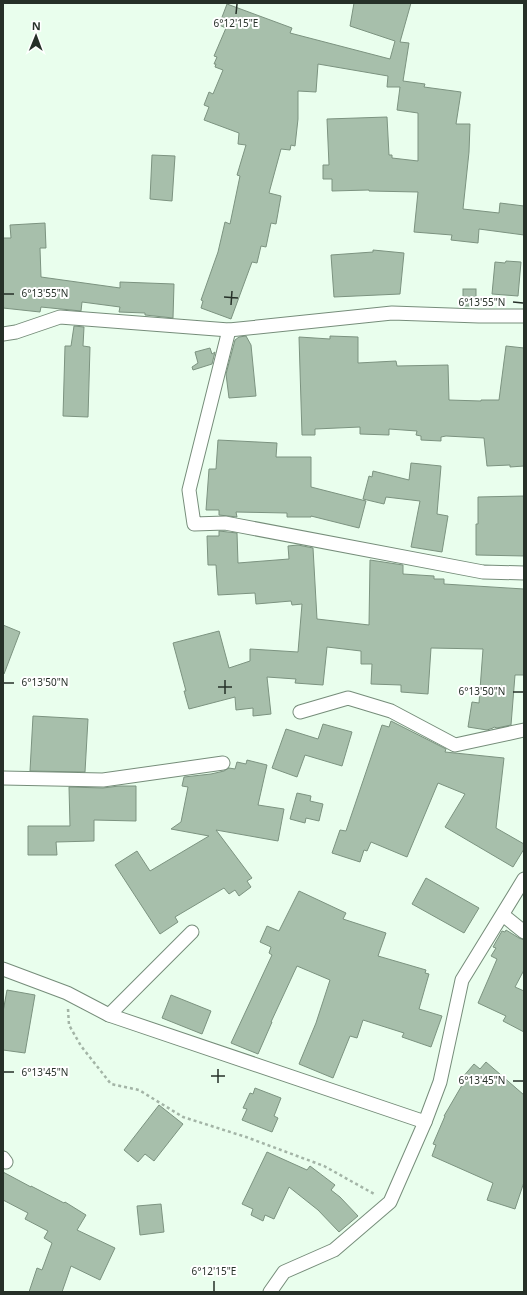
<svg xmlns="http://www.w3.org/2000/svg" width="527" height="1295" font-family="'Noto Sans',sans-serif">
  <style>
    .building { fill: #a7bfab; stroke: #7c9380 }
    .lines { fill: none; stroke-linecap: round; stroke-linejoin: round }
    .minor-casing { stroke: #768d7a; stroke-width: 15 }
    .path { stroke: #a3b4a6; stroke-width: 2.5; stroke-dasharray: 3 3; stroke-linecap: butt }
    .minor { stroke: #fff; stroke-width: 13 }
    .ticks { fill: none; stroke: #263028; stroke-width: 1.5 }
    .ticks-label { font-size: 10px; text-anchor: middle; fill: #263028; stroke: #fff; stroke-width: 4; stroke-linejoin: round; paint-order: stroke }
  </style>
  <rect width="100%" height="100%" fill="#e9feed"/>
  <g class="building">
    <path d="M354 3H411L400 42 409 43 403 81 425 84 424 87 461 92 456 124H470L469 152 463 209 499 213 500 203 524 206V235L479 229 478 243 451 240 452 235 414 232 418 192 369 191V190L332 191V179H323V165H329L327 119 387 117 389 155H392V158L418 161V113L397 110 400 87H387L388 76 318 64 316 92 298 91V119L295 146 291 145 290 150 281 149 269 193 281 196 276 224 271 223 266 247 261 246 257 263 252 262 231 319 201 308 203 301 201 300 218 252 225 222 230 224 240 176 237 175 246 145 238 144 239 133 204 120 209 107 204 105 209 92 213 94 223 70 215 67 216 64H214L217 57 214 56 226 28 219 25 227 4 292 28 290 33 390 59 395 41 350 26Z"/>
    <path d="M152 155 175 156 172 201 150 199Z"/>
    <path d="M45 223 46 248H40L41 277 120 288V282L174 284 173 318 145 315V313L119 312 120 307 82 302 81 311 41 307 40 312 3 308V238H11L10 225Z"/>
    <path d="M373 250 404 253 400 294 334 297 331 255 373 252Z"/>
    <path d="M506 261 521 262 518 296 492 294 495 262 505 263Z"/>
    <rect x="463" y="289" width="13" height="17"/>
    <path d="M74 326 84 327 83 346 90 347 88 417 63 416 65 346H71Z"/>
    <path d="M246 336 251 345 256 396 229 398 226 374 235 340 239 337Z"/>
    <path d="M330 336 358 337V363L396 361 397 366 448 365 449 400 481 401V400H499L506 346 524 348V466L510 467V465L487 466 484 438 446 436 441 437V441L421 440V436L416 435 417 431 389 429V435L360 434V427L315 429V435H302L299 337 330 339Z"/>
    <path d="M210 348 212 354 215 352 212 364 193 370 192 367 198 363 195 352Z"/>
    <path d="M218 440 277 443 276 457H311V487L366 501 359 528 311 516V517H287V513L236 512 237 517 219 515V510H206L209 469H216Z"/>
    <path d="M411 463 441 466 437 514 448 516 442 552 411 547 420 501 386 497 384 504 363 499 369 476 372 477 373 471 409 480Z"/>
    <path d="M524 496V556L476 555V524H478V497Z"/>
    <path d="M219 531 237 533 238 563 289 559 288 546 298 545 313 548 317 619 369 625 370 560 403 565V574L434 576V579H444V584L524 589V675H515L511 725 497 728 494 727 493 728 487 730 468 727 472 702 479 703 483 649 431 648 428 694 401 692V685L371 684 372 664H361V651L327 647 323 685 295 683 296 679 267 677 271 714 253 716V708L236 710 235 697 189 709 184 691H186L173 643 219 631 229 668 250 661V649L298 652 302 604 292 605 291 601 256 604 255 593 218 595 216 565H208L207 536H219Z"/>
    <path d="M3 625 20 632 4 674H3Z"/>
    <path d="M33 716 88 719 85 772 30 771Z"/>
    <path d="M391 721 446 749 445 752 504 758 496 828 524 844V849L513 867 445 827 465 794 438 783 407 857 371 842 367 851 364 850 360 862 332 853 340 830 346 831 382 725 389 727Z"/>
    <path d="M323 724 352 732 342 766 305 755 297 777 272 768 286 729 318 739Z"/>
    <path d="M247 760 267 765 258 805 284 809 278 841 216 830 252 878 247 881 251 887 239 896 235 890 229 894 224 888 175 917 178 922 160 934 115 865 137 851 150 871 209 836 171 829 181 822 188 787 182 786 184 777 211 774 224 771 229 768 235 769 237 762 246 764Z"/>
    <path d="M119 786H136V821L94 820V841L56 842 57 855H28V826H70L69 787 103 788Z"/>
    <path d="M297 793 311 796 310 801 323 804 319 821 306 818 305 823 290 819Z"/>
    <path d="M426 878 479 908 464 933 412 904Z"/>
    <path d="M299 891 346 913 343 919 386 933 378 956 426 970 425 973 429 974 419 1009 442 1016 431 1047 402 1037 404 1033 363 1020 357 1038 350 1036 333 1078 299 1064 316 1023 330 980 297 966 271 1022H272L258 1054 231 1043 272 955 269 953 271 947 260 942 267 926 279 931Z"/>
    <path d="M506 930 519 938 524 940V970L515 987 524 991V1032L503 1021 506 1016 478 1003 497 959 491 956 496 948 493 947 502 931 505 932Z"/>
    <path d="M7 990 35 995 25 1053 3 1050V1012Z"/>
    <path d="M171 995 211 1011 202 1034 162 1018Z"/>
    <path d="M486 1062 524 1095V1182L515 1209 487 1200 493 1183 432 1156 436 1145 433 1144 445 1116H444L465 1080 462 1078 474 1064 480 1069Z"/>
    <path d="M255 1088 281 1098 274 1116 278 1118 272 1132 242 1120 247 1109 243 1108 250 1093 253 1094Z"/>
    <path d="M159 1105 183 1124 154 1161 145 1154 138 1162 124 1150Z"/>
    <path d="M267 1152 307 1170 310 1166 335 1185 331 1190 340 1197 358 1216 339 1232 318 1210 289 1187 274 1219 265 1215 263 1221 251 1215 253 1209 242 1204Z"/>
    <path d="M3 1172 31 1187V1186L64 1203 65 1202 86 1215 77 1230 115 1248 100 1280 71 1266 62 1292H29L37 1268 42 1270 52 1243 44 1238 48 1231 25 1219 28 1213 3 1200Z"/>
    <path d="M161 1204 164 1232 140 1235 137 1206Z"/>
  </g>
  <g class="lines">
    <g class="minor-casing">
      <g id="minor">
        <path d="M229 330 189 490 194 524 225 523 483 572 524 573"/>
        <path d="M3 334 16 332 60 317 229 330 392 313 479 316H524"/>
        <path d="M300 712 348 698 391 711 455 745 524 730"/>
        <path d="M3 778 103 780 223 763"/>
        <path d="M503 915 524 932"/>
        <path d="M3 969 67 993 109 1015 425 1122"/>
        <path d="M109 1015 192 932"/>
        <path d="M3 1158 6 1162"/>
        <path d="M270 1292 284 1272 334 1250 390 1202 425 1122 440 1082 462 980 524 879"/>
      </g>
    </g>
    <path class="path" d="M68 1009 69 1025 81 1046 111 1084 139 1090 183 1117 246 1137 324 1166 376 1195"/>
    <use href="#minor" class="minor"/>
  </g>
  <path class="ticks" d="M236 14 237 4M4 294H14M224 297 238 298M513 302 523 303M231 305 232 291M4 683H14M218 687H232M513 692H523M225 694V680M4 1072H14M211 1076H225M513 1081H523M218 1083V1069M214 1291V1281"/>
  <g class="ticks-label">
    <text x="236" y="27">6°12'15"E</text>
    <text x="45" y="297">6°13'55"N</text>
    <text x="482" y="306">6°13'55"N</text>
    <text x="45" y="686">6°13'50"N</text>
    <text x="482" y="695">6°13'50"N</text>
    <text x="45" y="1076">6°13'45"N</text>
    <text x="482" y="1084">6°13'45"N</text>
    <text x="214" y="1275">6°12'15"E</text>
  </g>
  <rect width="527" height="1295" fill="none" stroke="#263028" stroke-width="8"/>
  <g transform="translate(36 36) rotate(1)" stroke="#ffffff" stroke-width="3" paint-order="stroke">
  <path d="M0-3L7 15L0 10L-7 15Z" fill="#263028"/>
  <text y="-6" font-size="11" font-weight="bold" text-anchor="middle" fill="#263028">N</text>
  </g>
</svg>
